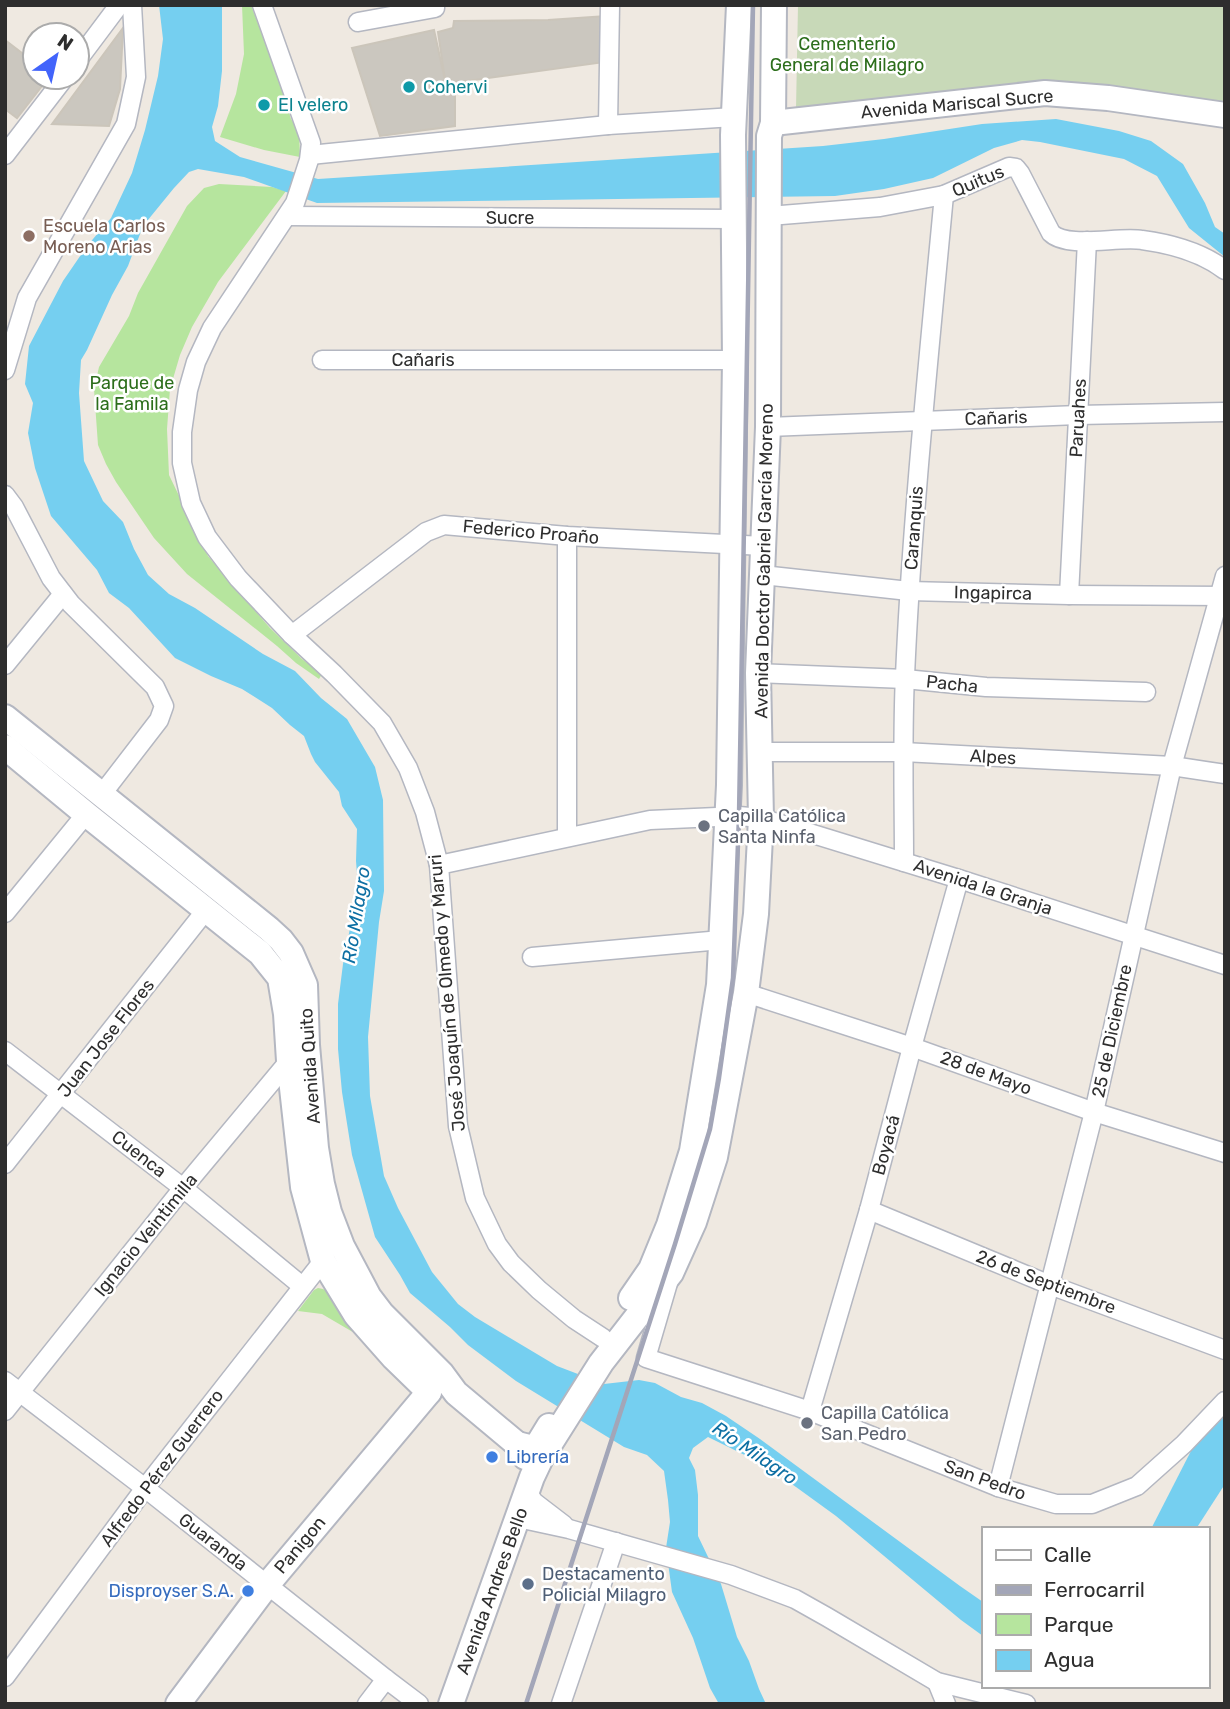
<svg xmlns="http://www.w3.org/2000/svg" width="1230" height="1709" font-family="Rubik,sans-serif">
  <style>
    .green { fill: #b6e59e }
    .cemetery { fill: #c8d9b8 }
    .water { fill: #75cff0 }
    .building { fill: #cbc7bf; stroke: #cbc5ba; stroke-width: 2 }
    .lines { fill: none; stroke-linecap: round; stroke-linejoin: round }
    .minor-casing { stroke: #b4b7c1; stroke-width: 21 }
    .secondary-casing { stroke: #b4b7c1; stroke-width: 28 }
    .minor { stroke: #fff; stroke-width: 18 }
    .secondary { stroke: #fff; stroke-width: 24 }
    .rail { stroke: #a3a6b8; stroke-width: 4.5 }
    .culture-dot { fill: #0f9aa8; stroke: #fff; stroke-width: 2.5 }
    .education-dot { fill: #8d6e63; stroke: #fff; stroke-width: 2.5 }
    .worship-dot { fill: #6b7280; stroke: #fff; stroke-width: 2.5 }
    .shop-dot { fill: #3f7fe0; stroke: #fff; stroke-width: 2.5 }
    .service-dot { fill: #5c6f8a; stroke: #fff; stroke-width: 2.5 }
    .labels { text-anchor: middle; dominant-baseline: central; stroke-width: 5; stroke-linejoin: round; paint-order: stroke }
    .park-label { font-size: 18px; fill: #2c6e1b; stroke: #fff }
    .culture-label { font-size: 18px; fill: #0d838f; stroke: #fff; text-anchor: start }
    .street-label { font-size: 18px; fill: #2e2e2e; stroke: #fff }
    .education-label { font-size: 18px; fill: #785e54; stroke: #fff; text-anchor: start }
    .worship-label { font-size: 18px; fill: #5b616d; stroke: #fff; text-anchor: start }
    .shop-label { font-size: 18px; fill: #366cbe; stroke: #fff; text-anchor: start }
    .service-label { font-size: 18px; fill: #4e5e75; stroke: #fff; text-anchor: start }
    .water-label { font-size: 19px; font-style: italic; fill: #0d6fa3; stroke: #fff }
  </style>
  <rect width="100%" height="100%" fill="#efe9e1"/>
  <g class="green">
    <path d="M242 5H251L280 82 291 119 299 130 300 157 264 150 220 137 236 94 244 54Z"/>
    <path d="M219 184 272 187 286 191 218 282 192 327 180 355 170 389 167 429 169 475 208 556 270 628 302 659 322 674 319 679 296 663 277 646 187 574 154 538 116 482 106 464 98 445 94 389 99 367 129 316 138 293 187 206 204 188Z"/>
    <path d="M318 1288 323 1289 328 1292 363 1338 322 1314 298 1311 314 1290Z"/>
  </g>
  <path class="cemetery" d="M798 5H1225V104L1080 84 796 109Z"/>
  <g class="water">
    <path d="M159 5H222V71L218 106 212 127 215 141 240 157 318 179 823 146 884 139 982 124 1056 119 1119 131 1151 141 1183 164 1205 203 1215 227 1225 234V257L1189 228 1157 176 1124 159 1040 142 1022 140 994 148 933 178 884 189 835 196 317 203 244 177 198 169 189 172 174 188 143 226 128 266 112 295 87 350 81 360 79 393 84 461 103 501 123 522 134 549 148 575 169 594 195 608 263 654 295 671 321 698 347 719 375 767 383 800 384 891 379 922 368 1037 370 1096 384 1176 398 1208 432 1272 458 1304 475 1317 557 1366 604 1384 639 1380 655 1383 681 1397 702 1403 726 1416 760 1439 960 1586 983 1602V1636L961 1620 836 1516 796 1487 761 1463 708 1437 693 1448 689 1458 695 1470 698 1495V1536L721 1584 737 1637 749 1661 759 1689 766 1704H719L710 1688 693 1638 672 1592 666 1548 670 1522 668 1500 664 1471 647 1455 624 1447 516 1381 468 1345 450 1327 410 1293 400 1275 375 1237 352 1155 342 1092 338 1049V1004L343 964 358 887 356 861 357 829 342 806 339 792 315 762 311 754 304 736 290 725 272 708 242 689 211 676 175 658 129 608 109 593 97 570 51 516 35 468 28 433 33 403 25 384 29 346 63 281 87 246 111 218 132 173 145 130 158 76 163 39Z"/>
    <path d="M1225 1410V1484L1196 1529H1151L1192 1449 1209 1425Z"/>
  </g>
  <g class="building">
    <path d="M606 16 605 62 452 83 451 80H445L438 32 453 28 454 21 548 20Z"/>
    <path d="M123 28 120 89 109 126 52 124Z"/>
    <path d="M434 30 445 80H451L455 90V126L380 136 352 48Z"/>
    <path d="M5 40 35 63V77H49L17 118 5 109Z"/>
  </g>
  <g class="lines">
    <g class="minor-casing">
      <g id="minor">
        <path d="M262 5 311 143 309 160 295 203 212 328 196 362 188 390 182 432V463L191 503 207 537 238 578 292 635 334 674 382 723 408 768 425 812 439 865 458 1126 475 1198 497 1244 511 1263 539 1290 574 1319 603 1338"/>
        <path d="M358 22 435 8 434 5"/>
        <path d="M77 61 119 5"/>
        <path d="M608 125 610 5"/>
        <path d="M5 155 65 77"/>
        <path d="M310 155 608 125 734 117"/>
        <path d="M287 216 734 219"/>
        <path d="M769 216 880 207 944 195 1009 167 1016 168 1020 173 1051 233C1067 249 1119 236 1142 240 1172 244 1201 252 1225 270"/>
        <path d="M322 360H735"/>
        <path d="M5 370 27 298 126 124 136 77 132 5"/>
        <path d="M768 427 1078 415 1225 412"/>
        <path d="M5 495 14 507 51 578 71 604 155 687 164 706 159 720 102 794"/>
        <path d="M567 536V837"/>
        <path d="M762 575 909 591 1069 595 1225 596"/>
        <path d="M1069 595 1087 241"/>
        <path d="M292 635 426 532 444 525 567 536 764 546"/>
        <path d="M5 665 63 594"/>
        <path d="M758 673 905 679 986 687 1146 692"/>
        <path d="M760 752H903L1172 766 1225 774"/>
        <path d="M904 862C904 800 902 738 905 676 912 516 929 355 944 195"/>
        <path d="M439 865 650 820 739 816 761 818 959 879 1225 965"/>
        <path d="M5 913 86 814"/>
        <path d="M532 957 721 940"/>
        <path d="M746 993 912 1047 1094 1112 1225 1153"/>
        <path d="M5 1051 183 1188 302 1286"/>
        <path d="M5 1164 206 910"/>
        <path d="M869 1210 1050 1285 1225 1350"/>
        <path d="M668 1283 646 1358 810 1411 998 1487 1056 1504H1092L1137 1486 1184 1444 1225 1401"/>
        <path d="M5 1381 145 1488 386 1679 419 1704"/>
        <path d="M5 1411 183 1188 289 1061"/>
        <path d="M810 1411 869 1210 912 1047 959 879"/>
        <path d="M998 1487 1094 1112 1172 766 1225 576"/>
        <path d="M527 1492 534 1502 564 1525"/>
        <path d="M518 1518 569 1529 731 1575 795 1599 827 1617 937 1682 1026 1704"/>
        <path d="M5 1677 145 1488 323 1261"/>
        <path d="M937 1682 946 1704"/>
        <path d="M367 1704 386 1679"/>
        <path d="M561 1704 616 1542"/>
      </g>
    </g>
    <g class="secondary-casing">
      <g id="secondary">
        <path d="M773 123 1045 93 1108 98 1225 115"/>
        <path d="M5 717 269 929 281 940 291 953 305 985 307 1045 316 1148 322 1184 329 1212 342 1246 369 1297 382 1314 442 1374 456 1393 517 1444 525 1457"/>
        <path d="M5 747 86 814 260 953 280 978 286 1014 289 1061 303 1187 323 1261 356 1315 394 1358 429 1392"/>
        <path d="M631 1298 651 1269 669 1225 692 1151 719 985 729 785 735 360 733 135 739 5"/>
        <path d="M517 1444 533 1448 538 1444 549 1426"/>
        <path d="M178 1704 267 1585 429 1392"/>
        <path d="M451 1704 532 1477 541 1458 601 1363 671 1273 694 1222 715 1157 746 993 756 914 761 818 758 673 768 427 769 136 773 123 774 5"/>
      </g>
    </g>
    <use href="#minor" class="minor"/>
    <use href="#secondary" class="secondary"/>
    <path class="rail" d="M526 1704 675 1244 710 1129 719 1078 733 978 739 816 753 5"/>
  </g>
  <g class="culture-dot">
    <circle cx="409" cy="87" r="7"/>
    <circle cx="264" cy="105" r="7"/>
  </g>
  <circle class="education-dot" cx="29" cy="236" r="7"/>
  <g class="worship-dot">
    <circle cx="704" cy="826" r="7"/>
    <circle cx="807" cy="1423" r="7"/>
  </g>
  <g class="shop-dot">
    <circle cx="492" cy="1457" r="7"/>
    <circle cx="248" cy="1591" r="7"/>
  </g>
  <circle class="service-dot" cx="528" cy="1584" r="7"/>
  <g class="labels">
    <g class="park-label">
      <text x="847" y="44">Cementerio<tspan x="847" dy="21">General de Milagro</tspan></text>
      <text x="132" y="383">Parque de<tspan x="132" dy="21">la Famila</tspan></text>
    </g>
    <g class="culture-label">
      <text x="423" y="87">Cohervi</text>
      <text x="278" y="105">El velero</text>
    </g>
    <g class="street-label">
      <text transform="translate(957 104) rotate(-5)">Avenida Mariscal Sucre</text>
      <text transform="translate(978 181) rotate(-23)">Quitus</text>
      <text x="510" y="218">Sucre</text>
      <text x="423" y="360">Cañaris</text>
      <text transform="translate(996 418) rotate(-2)">Cañaris</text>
      <text transform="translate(1078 418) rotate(-87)">Paruahes</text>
      <text transform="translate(914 528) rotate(-86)">Caranquis</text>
      <text transform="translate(531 532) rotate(5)">Federico Proaño</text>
      <text transform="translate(764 561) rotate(-89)">Avenida Doctor Gabriel García Moreno</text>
      <text transform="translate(993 593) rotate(1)">Ingapirca</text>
      <text transform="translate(952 684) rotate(6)">Pacha</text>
      <text transform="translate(993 757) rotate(3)">Alpes</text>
      <text transform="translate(983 887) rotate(18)">Avenida la Granja</text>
      <text transform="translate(447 993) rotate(-95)">José Joaquín de Olmedo y Maruri</text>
      <text transform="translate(1112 1031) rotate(-78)">25 de Diciembre</text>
      <text transform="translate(106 1038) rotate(-52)">Juan Jose Flores</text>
      <text transform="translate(310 1066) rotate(-94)">Avenida Quito</text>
      <text transform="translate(986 1073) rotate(20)">28 de Mayo</text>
      <text transform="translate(886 1145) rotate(-75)">Boyacá</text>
      <text transform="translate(139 1154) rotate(38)">Cuenca</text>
      <text transform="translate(146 1235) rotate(-51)">Ignacio Veintimilla</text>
      <text transform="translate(1046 1282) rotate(21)">26 de Septiembre</text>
      <text transform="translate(162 1468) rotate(-53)">Alfredo Pérez Guerrero</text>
      <text transform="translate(985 1480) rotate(20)">San Pedro</text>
      <text transform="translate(213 1542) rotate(38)">Guaranda</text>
      <text transform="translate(300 1545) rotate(-50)">Panigon</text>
      <text transform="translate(492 1591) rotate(-70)">Avenida Andres Bello</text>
    </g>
    <g class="education-label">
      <text x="43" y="226">Escuela Carlos<tspan x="43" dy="21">Moreno Arias</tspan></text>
    </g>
    <g class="worship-label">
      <text x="718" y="816">Capilla Católica<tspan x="718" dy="21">Santa Ninfa</tspan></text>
      <text x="821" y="1413">Capilla Católica<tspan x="821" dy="21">San Pedro</tspan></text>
    </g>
    <g class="shop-label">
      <text x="506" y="1457">Librería</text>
      <text x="234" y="1591" text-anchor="end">Disproyser S.A.</text>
    </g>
    <g class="service-label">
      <text x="542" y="1574">Destacamento<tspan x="542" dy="21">Policial Milagro</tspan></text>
    </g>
    <g class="water-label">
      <text transform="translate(356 915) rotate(-81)">Río Milagro</text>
      <text transform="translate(755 1453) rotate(34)">Río Milagro</text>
    </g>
  </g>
  <rect width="1230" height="1709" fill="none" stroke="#2e2e2e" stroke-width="14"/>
  <rect x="982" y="1527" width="228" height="161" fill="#ffffff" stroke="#ababab" stroke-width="2"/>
  <rect x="996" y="1550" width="35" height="10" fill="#ffffff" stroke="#ababab" stroke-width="2"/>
  <text x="1044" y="1562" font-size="21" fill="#2e2e2e">Calle</text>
  <rect x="996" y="1585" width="35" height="10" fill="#a3a6b8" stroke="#ababab" stroke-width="2"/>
  <text x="1044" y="1597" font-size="21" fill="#2e2e2e">Ferrocarril</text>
  <rect x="996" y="1614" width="35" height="21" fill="#b6e59e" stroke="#ababab" stroke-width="2"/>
  <text x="1044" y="1632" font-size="21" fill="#2e2e2e">Parque</text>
  <rect x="996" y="1650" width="35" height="21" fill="#75cff0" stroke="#ababab" stroke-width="2"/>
  <text x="1044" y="1667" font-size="21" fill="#2e2e2e">Agua</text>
  <g transform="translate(56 56) rotate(34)"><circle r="33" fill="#ffffff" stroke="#ababab" stroke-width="2"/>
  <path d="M0-5L12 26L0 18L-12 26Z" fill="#4264fb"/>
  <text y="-10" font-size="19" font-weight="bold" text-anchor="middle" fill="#2e2e2e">N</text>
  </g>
</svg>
